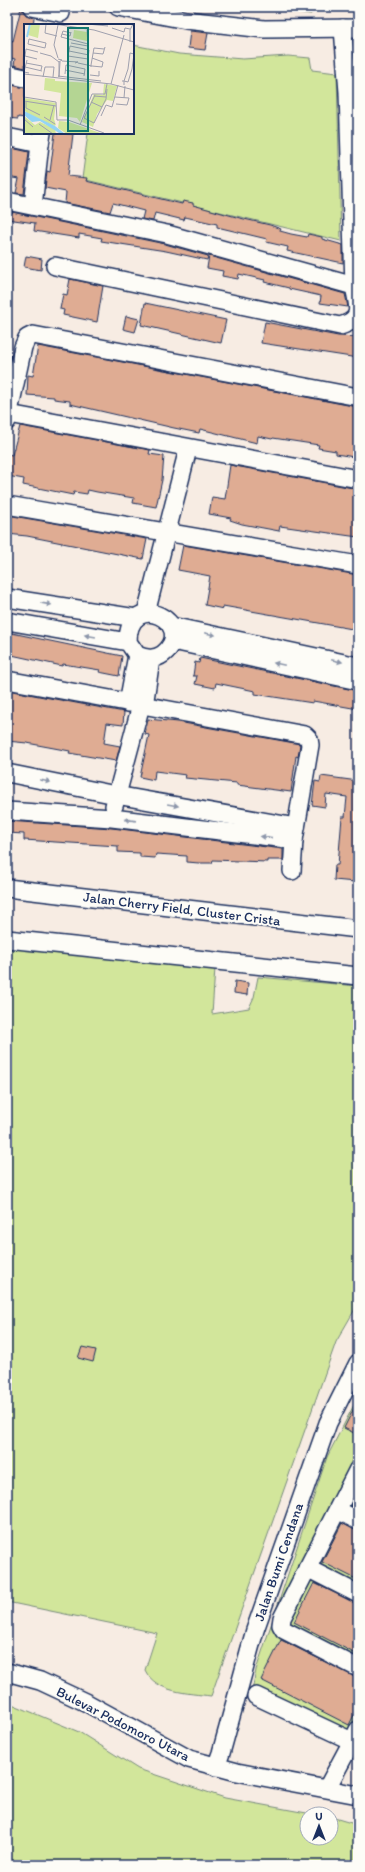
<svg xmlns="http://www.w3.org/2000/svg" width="365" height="1872" font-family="Itim,sans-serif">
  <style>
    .green { fill: #d2e69b; stroke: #768a7c }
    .building { fill: #dfac93; stroke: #1b2f5e }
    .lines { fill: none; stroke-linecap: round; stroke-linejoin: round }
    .minor-casing { stroke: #1b2f5e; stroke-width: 20 }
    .minor { stroke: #fdfcf7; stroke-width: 17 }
    .oneway { fill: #8c96aa }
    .labels { text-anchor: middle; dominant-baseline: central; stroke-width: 4; stroke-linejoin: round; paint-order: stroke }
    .street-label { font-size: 14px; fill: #1b2f5e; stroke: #fdfcf7 }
    .inset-river { fill: none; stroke: #94d4f5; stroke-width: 2 }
    .inset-road { fill: none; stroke: #9fa0ae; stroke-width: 1 }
    .view { fill: #0f766e; fill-opacity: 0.15; stroke: #0f766e; stroke-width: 2 }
    .inset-edge { fill: none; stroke: #1b2f5e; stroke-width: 2 }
  </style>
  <rect width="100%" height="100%" fill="#f7ece3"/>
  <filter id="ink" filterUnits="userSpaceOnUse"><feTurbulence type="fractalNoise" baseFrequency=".025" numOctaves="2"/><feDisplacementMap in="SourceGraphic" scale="8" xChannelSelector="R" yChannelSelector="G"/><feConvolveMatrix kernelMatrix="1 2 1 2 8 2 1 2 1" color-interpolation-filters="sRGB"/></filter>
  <g filter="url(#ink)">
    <g class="green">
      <path d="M259 7H312L311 14Z"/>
      <path d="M133 45 179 54 243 59 288 56 310 58 312 70 337 73 341 241 82 179 88 133H133Z"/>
      <path d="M7 948 60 952 215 968 212 1014 249 1008 254 997 258 977 358 986V1304L336 1342 211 1696C188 1693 156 1693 145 1670L157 1633 7 1602Z"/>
      <path d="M358 1397V1753L250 1702 256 1670 327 1457Z"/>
      <path d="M7 1702 79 1732 138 1769 225 1798 312 1814H307V1838H331V1817L358 1825V1865H7Z"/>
    </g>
    <g class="building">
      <path d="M21 8 26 15 34 18 33 25H25V68L14 65 15 59 7 57V39L13 41Z"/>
      <path d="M190 31 208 33 205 50 188 48Z"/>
      <path d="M7 84 25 88V118L18 117V119L7 118Z"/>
      <path d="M55 133 73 134 68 176 87 178 86 181 182 204 183 201 193 203V205L240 218 270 225 281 229 280 231 291 234 307 237 308 234 322 237V239L343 245V263L287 251 288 247 266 242 267 239 217 227V224L185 217 184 220 155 213 153 221 142 219 144 211 113 203 110 212 65 203 66 192 45 188 47 171 50 172Z"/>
      <path d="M7 147 29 152 24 194 16 193 19 179 7 177Z"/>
      <path d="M7 211 165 244 208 256 207 260 166 251 101 241 102 238 79 234V238L34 231 35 223 7 219Z"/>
      <path d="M26 256 42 259 41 270 24 267Z"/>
      <path d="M209 256 345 294 348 307 320 303 321 296 289 289V288L264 282 265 280 239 274 238 279 222 276 223 271 207 268Z"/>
      <path d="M70 279 103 286 97 322 63 315 64 310 60 309 63 294 67 295Z"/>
      <path d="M145 303 226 320 221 343 141 325Z"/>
      <path d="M126 316 139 319 135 332 123 329Z"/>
      <path d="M265 322 338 336 358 337V358L261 343Z"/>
      <path d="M38 346 358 407V435L354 457 336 454V451L318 448 319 445 273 438 272 439 258 436 257 443 200 429 199 433 174 428 70 404V401L54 399V397L27 395 28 375 33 376Z"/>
      <path d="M20 426 150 450 149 454 164 456 162 480 156 507 133 503 134 498 97 492 88 490 87 494 74 492 73 495 23 485 24 479 7 476V454L12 455Z"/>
      <path d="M230 465 358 489V537L280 526 279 531 242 524 230 520 231 518 209 514 212 497 225 499Z"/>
      <path d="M7 515 147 539 143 559 27 536 7 534Z"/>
      <path d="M183 545 358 575V630L223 606V609L205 605 210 576 178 570Z"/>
      <path d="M7 632 122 656 119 676 99 672 100 670 63 664 62 666 7 654Z"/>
      <path d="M200 658 358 691V709L313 701V703L274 697 255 694V691L216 683 215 688 195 684 197 676H193L195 662 199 663Z"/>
      <path d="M7 690 124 712 123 725 107 723 104 743 120 746 116 761 69 753 70 751 27 743 7 741Z"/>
      <path d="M148 719 178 722 300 744 298 757 296 756 291 792 237 785V783L185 778 186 775 155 771 154 780 140 777 149 735 145 734Z"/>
      <path d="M321 776 358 781V847L355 882 334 880 335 865H338L342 817H345L347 797 326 794 325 807 312 805 315 781 320 782Z"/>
      <path d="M7 821 112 828 283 849V860H267V862L213 860 212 863H199L187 862V856L156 854 155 858 140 857V853L118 852V846L24 840V834L7 833Z"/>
      <path d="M235 981 248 983 247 995 234 993Z"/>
      <path d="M82 1347 96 1350 93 1362 78 1358Z"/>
      <path d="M358 1400V1435L344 1428Z"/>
      <path d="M358 1491V1510L351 1506Z"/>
      <path d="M342 1523 358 1531V1580L322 1562Z"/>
      <path d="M314 1583 358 1604V1655L294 1622Z"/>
      <path d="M281 1640 358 1678V1707L349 1725 261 1680Z"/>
    </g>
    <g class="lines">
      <g class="minor-casing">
        <g id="minor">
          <path d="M32 7 61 13"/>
          <path d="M118 7 186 20 264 29 358 28"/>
          <path d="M7 74 25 78"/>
          <path d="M7 137 40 144 42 133"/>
          <path d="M7 201 167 234 354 286"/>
          <path d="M33 206 40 144"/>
          <path d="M55 266 340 326C364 319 358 307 354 286L348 92 343 28"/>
          <path d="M9 414 358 479"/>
          <path d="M7 421 23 347 27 338 33 335 358 397"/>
          <path d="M7 505 358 565"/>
          <path d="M7 598 136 618"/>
          <path d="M146 613 188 449"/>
          <path d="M7 621 128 642 137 655C146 659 155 660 163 654 200 624 128 586 128 642"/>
          <path d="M171 626 358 666"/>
          <path d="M173 641 358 681"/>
          <path d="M7 680 305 735 309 739 310 745 294 840 292 871"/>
          <path d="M128 703 137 655"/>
          <path d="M144 706 151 659"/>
          <path d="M7 773 116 795 296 827"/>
          <path d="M114 806 141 705"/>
          <path d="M7 811 112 818 294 840"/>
          <path d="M7 888 358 929"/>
          <path d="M7 939 358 976"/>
          <path d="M358 1469 282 1618 281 1625 284 1630 358 1668"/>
          <path d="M338 1510 358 1521"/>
          <path d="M307 1568 358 1594"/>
          <path d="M7 1672 40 1681 87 1703 189 1759 237 1772 358 1795"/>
          <path d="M256 1696 358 1744"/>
          <path d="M216 1767 221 1753 255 1630 328 1423 358 1363"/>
          <path d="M327 1788 358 1730"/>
        </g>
      </g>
      <use href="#minor" class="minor"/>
    </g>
    <defs><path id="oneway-solid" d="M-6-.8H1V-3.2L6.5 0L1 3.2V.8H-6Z"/></defs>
    <g class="oneway">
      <use href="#oneway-solid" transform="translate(46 604) rotate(9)"/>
      <use href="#oneway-solid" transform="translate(210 634) rotate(12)"/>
      <use href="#oneway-solid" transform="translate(90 636) rotate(-170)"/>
      <use href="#oneway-solid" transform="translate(337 661) rotate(12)"/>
      <use href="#oneway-solid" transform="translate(279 664) rotate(-168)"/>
      <use href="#oneway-solid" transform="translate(45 781) rotate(12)"/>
      <use href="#oneway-solid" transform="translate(173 805) rotate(10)"/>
      <use href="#oneway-solid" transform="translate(130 820) rotate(-172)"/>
      <use href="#oneway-solid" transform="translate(266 837) rotate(-174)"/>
    </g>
  </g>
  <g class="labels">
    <g class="street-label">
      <text transform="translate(182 909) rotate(7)">Jalan Cherry Field, Cluster Crista</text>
      <text transform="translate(279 1562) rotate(-71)">Jalan Bumi Cendana</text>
      <text transform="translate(123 1724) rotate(27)">Bulevar Podomoro Utara</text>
    </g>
  </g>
  <g transform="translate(24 24)">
    <rect width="110" height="110" fill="#f7ece3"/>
    <path d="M7 0H16L14 14 4 11ZM50 6 63 8V17L49 14ZM21 54 31 55V57L68 59 56 98 53 94 35 92 37 69 20 66ZM80 60 93 62 89 77 83 76 73 90 69 103 58 98 70 70 79 71ZM0 74 32 79 30 95 32 101 30 102 3 89 0 86ZM0 92 11 101 16 98 31 105 32 110H0ZM35 97 45 98 79 110H43L34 104Z" fill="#d2e69b"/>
    <path d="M0 87 31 102 41 110 35 109 16 97 8 98 0 91Z" fill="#94d4f5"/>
    <path class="inset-river" d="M3 13 6 0"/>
    <path class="inset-road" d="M22 0 21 9 33 12M30 0 70 6 110 18M63 0 84 2M34 1 30 21 34 34M88 4 100 8 101 4 106 5M47 9 39 7 37 13 64 20M38 10 46 12 47 8M5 15 22 19 21 24 4 20ZM106 18V6L109 0M47 19 64 22 63 6M46 22 65 26 64 35 44 32ZM45 27 65 31M16 29 27 32 35 38 38 36 34 35M69 29 79 30 81 23M68 34 79 38 78 43 68 42M13 35 1 32 2 25 14 28M3 36 0 48 5 49M38 37 54 38 51 39M35 38V53L36 38M2 39 18 42 17 46M54 39 68 42H66M67 41 70 24 80 25M1 43 18 47M41 46 61 50M0 50 87 60 110 66M41 50 42 41 61 45 60 52M66 51 75 52V47M34 52 77 57M19 53 21 43H30L29 53M98 57H100L104 45M87 60 100 11M100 61V57L104 58 108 45 110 30 106 29 104 45M71 71 60 94 70 99 82 75 83 65M70 72 82 73M0 73 32 78 33 96H44L80 109M91 73 105 74 103 81 92 80M100 74 101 62M0 77 32 82M2 78V84L16 91M67 78 78 83M77 92 82 81 88 83 94 61M20 93 31 100M0 95 9 103M26 96 30 81M15 100 29 110M56 101 68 70H81L83 60"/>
    <path class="view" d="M44 4H64V107H44Z"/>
    <rect width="110" height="110" class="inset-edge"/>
  </g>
  <rect width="365" height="1872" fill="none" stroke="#fdfcf7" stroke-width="24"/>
  <rect x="12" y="12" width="341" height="1848" fill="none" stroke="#1b2f5e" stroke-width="1.5" filter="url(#ink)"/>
  <g transform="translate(319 1826)"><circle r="19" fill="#fdfcf7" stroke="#a3aaba"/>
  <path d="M0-3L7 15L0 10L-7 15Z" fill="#1b2f5e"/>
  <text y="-6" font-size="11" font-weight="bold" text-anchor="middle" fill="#1b2f5e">U</text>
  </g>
</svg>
